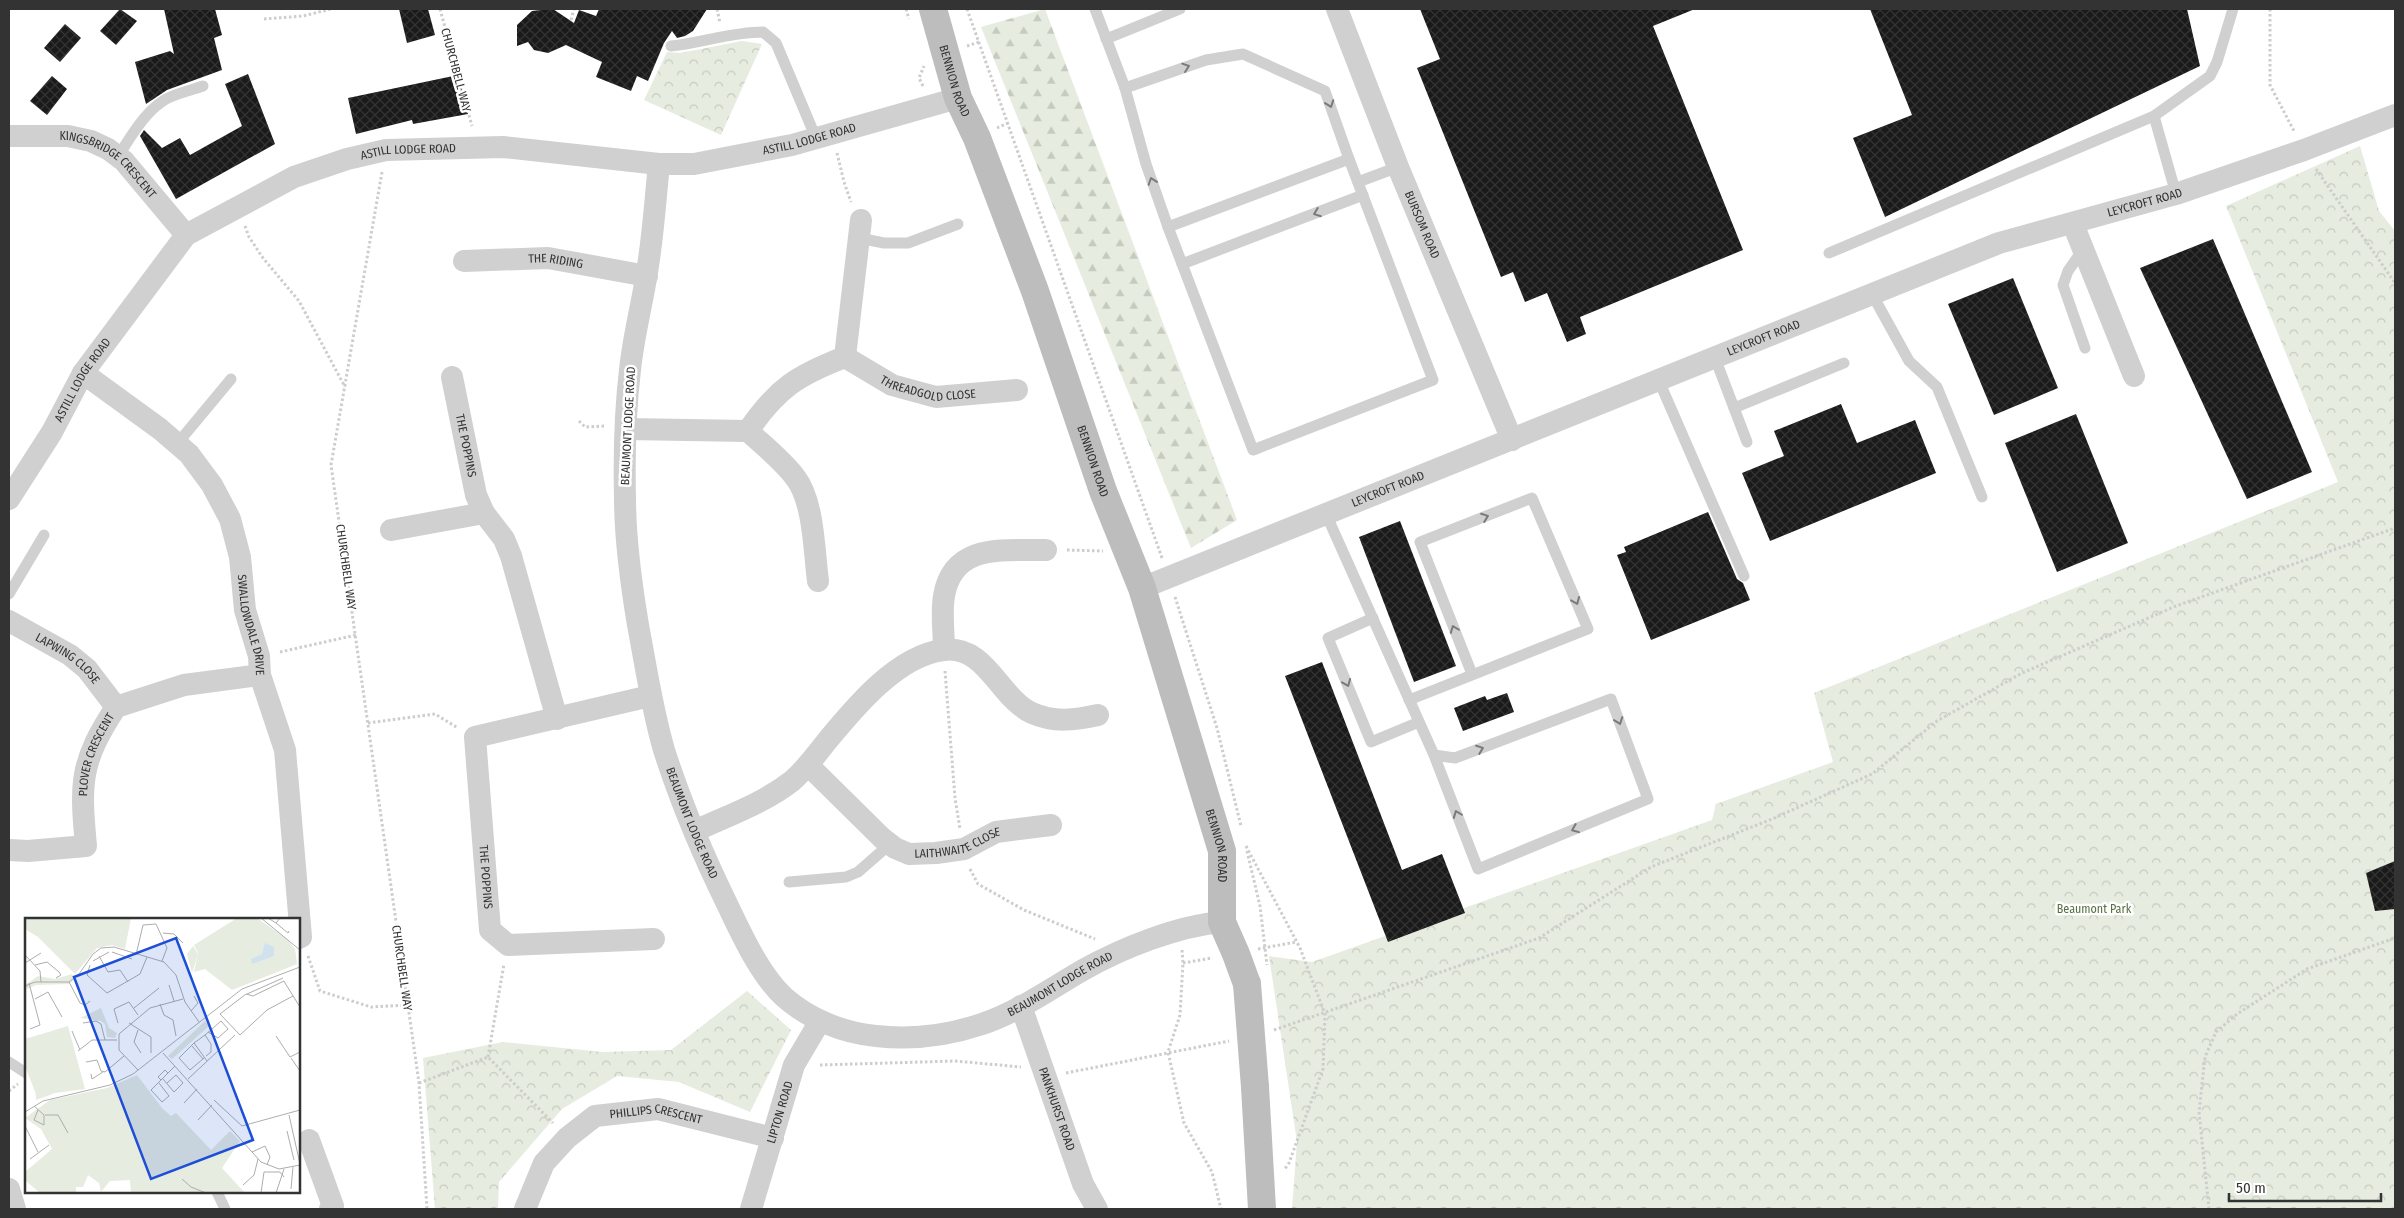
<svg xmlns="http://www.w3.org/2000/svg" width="2404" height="1218" font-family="'Fira Sans Condensed',sans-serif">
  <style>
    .forest { fill: url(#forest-firs) }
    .park { fill: url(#park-crowns) }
    .building { fill: url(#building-cross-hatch) }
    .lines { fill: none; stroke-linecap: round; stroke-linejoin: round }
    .path { stroke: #cdcdcd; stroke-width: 3; stroke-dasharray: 2.5 2.5; stroke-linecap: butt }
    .lane { stroke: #d0d0d0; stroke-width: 11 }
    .street { stroke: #d0d0d0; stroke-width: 22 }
    .secondary { stroke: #bdbdbd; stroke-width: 28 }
    .secondary-bridge { stroke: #bdbdbd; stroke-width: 28 }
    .oneway { stroke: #7a7a7a }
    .labels { text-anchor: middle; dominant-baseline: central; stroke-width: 5; stroke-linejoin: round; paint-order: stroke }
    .street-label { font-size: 12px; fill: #333; stroke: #fff }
    .park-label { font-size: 12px; fill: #56703f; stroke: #fff }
    .inset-road { fill: none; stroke: #adadad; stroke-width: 1 }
    .view { fill: #1d4ed8; fill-opacity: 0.15; stroke: #1d4ed8; stroke-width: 2.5 }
    .inset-edge { fill: none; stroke: #333; stroke-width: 2.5 }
  </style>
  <defs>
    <pattern id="forest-firs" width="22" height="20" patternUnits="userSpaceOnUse" patternTransform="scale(1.25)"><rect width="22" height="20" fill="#e6ecdf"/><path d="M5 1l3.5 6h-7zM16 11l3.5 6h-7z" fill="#c6cbc0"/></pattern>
    <pattern id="park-crowns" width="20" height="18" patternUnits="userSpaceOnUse" patternTransform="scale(1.25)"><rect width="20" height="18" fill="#e6ecdf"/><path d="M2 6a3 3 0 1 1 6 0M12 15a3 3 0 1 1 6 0" fill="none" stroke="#c6cbc0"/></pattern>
    <pattern id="building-cross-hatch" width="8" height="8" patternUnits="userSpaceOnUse" patternTransform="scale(1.25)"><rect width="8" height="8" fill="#1a1a1a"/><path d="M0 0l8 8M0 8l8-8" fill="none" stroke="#333"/></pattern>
  </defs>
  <rect width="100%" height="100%" fill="#fff"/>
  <path class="forest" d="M1045 9 1237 520 1191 548 981 27Z"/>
  <g class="park">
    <path d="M742 41 762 44 721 135 644 100 667 52 680 53Z"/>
    <path d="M2360 146 2379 211 2395 231V1209H1292L1297 1142 1269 956 1312 962 1712 820 1716 804 1833 762 1814 693 2338 482 2226 206Z"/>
    <path d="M747 991 791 1030 750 1112 679 1082 617 1076 562 1109 499 1182 498 1209H435L423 1058 503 1042 603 1052 671 1050Z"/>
  </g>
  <g class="building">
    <path d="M120 9 137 21 116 45 100 31Z"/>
    <path d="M164 9H215L222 35 214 38 222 70 167 90 146 104 135 62 170 51 174 54Z"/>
    <path d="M399 9H428L435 35 407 43Z"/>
    <path d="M549 9H553L574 23 579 10 596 16 599 9H707L693 31 685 36 677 38 672 31 664 43 648 81 637 76 631 91 596 77 602 62 566 45 548 53 534 50 528 42 517 46V25L532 11Z"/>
    <path d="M1420 9H1695L1653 26 1743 250 1580 317 1586 334 1567 342 1547 293 1525 302 1513 272 1501 277 1417 68 1440 59Z"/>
    <path d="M1870 9H2187L2200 66 1885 217 1853 138 1912 115Z"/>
    <path d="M65 24 81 38 60 62 44 48Z"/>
    <path d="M248 74 275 144 176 199 140 136 144 130 162 148 180 138 190 155 242 126 225 84Z"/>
    <path d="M458 75 468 114 413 124 412 120 356 134 348 98Z"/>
    <path d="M52 76 67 89 47 115 30 101Z"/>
    <path d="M2213 239 2312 472 2247 499 2140 268Z"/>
    <path d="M2013 278 2058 388 1994 415 1948 304Z"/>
    <path d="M1841 404 1857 443 1915 420 1936 473 1770 541 1742 473 1784 456 1774 431Z"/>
    <path d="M2076 414 2128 543 2057 572 2005 443Z"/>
    <path d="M1708 512 1737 579 1743 583 1750 600 1651 640 1617 555 1626 552 1624 547Z"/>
    <path d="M1400 521 1456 666 1414 682 1359 537Z"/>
    <path d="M1322 662 1402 870 1442 854 1465 913 1388 942 1285 676Z"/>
    <path d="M1507 693 1514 712 1463 731 1454 708 1485 696 1487 700Z"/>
    <path d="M2395 861V909L2375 911 2366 873Z"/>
  </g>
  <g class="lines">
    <g class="path">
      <path d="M440 9 472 126"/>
      <path d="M717 9 720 23"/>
      <path d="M906 9 909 19"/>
      <path d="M967 9 1162 558"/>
      <path d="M2270 9V85L2294 131"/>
      <path d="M264 19 303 16 331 9"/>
      <path d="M571 20 574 9"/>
      <path d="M967 46 979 42"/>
      <path d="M923 86 919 78 924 66"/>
      <path d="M997 128 1008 123"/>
      <path d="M837 153 844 182 851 202"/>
      <path d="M2316 169 2395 283"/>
      <path d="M382 172 331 465 419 1083 427 1209"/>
      <path d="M245 226 249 237 263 258 299 301 345 387"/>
      <path d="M579 421 585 427 606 426"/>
      <path d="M1067 550 1103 551"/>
      <path d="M1175 597 1217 728 1241 826"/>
      <path d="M280 652 356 635"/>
      <path d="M945 671 955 798 960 829"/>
      <path d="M368 723 435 714 458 728"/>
      <path d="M1246 846 1300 948 1325 1014 1323 1069 1289 1163 1284 1170"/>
      <path d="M1247 851 1260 906 1267 965"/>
      <path d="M970 869 978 884 1024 910 1095 939"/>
      <path d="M1258 949 1296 942"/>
      <path d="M1182 950 1183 963 1180 1015 1168 1052 1184 1123 1212 1172 1221 1209"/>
      <path d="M308 956 320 991 371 1007 408 1005"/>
      <path d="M1183 963 1212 958"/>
      <path d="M1274 1030 1539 938 1651 867 1772 819 1872 774 1937 721 2022 673 2176 606 2395 528"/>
      <path d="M488 1057 504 964"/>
      <path d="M820 1065 955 1061 1021 1067"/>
      <path d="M1066 1073 1229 1041"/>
      <path d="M419 1083 488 1057 553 1123"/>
      <path d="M9 1091 18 1084"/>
      <path d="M2209 1209 2199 1112 2205 1057 2216 1032 2237 1014 2307 969 2395 938"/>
    </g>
    <g class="lane">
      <path d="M1095 9 1125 88"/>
      <path d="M1106 39 1180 9"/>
      <path d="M671 46C702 43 731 32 763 32L776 43 816 138"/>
      <path d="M2154 116 2176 194"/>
      <path d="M118 156C131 137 145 111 166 99 177 93 192 90 203 86"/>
      <path d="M1349 159 1433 380 1253 450 1168 227Z"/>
      <path d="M1358 182 1398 167"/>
      <path d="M1168 227 1146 164 1125 88 1206 60 1243 54 1325 91 1349 159"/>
      <path d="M859 238 884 243H908L958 224"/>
      <path d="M2084 248 2068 271 2063 285 2085 348"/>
      <path d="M1829 253 2154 116 2210 76 2217 62 2233 9"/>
      <path d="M1182 264 1363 195"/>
      <path d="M1872 294 1909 361 1937 387 1982 497"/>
      <path d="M1715 358 1747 442"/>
      <path d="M1659 381 1744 576"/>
      <path d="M1734 408 1844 363"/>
      <path d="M177 444 231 379"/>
      <path d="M1326 514 1434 755 1478 869 1648 799 1611 699 1455 758 1434 755"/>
      <path d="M9 594 44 535"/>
      <path d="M1373 618 1328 638 1371 742 1419 722"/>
      <path d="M1409 700 1588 629 1532 498 1420 542 1472 674"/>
      <path d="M789 882 846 877 858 872 890 844"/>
      <path d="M9 1062 26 1073"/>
      <path d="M217 1192 225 1209"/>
    </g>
    <g class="street">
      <path id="s1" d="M1337 9 1398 167 1512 440"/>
      <path id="s2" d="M9 136H68L91 141 108 149 124 161 186 235"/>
      <path id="s3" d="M659 164C655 202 653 240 646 278 641 309 633 339 630 370 625 412 624 456 625 498 625 541 631 583 638 625 646 667 652 709 664 750 681 803 703 855 728 906 742 935 760 975 784 997 809 1019 843 1033 876 1036 911 1040 949 1035 982 1024 1018 1012 1050 989 1083 970 1122 948 1177 926 1222 922"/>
      <path d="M2073 224 2134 376"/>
      <path id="s4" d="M464 261 548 258 647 276"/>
      <path d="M845 357 861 220"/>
      <path id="s5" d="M83 373 160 429 189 454 212 485 230 519 240 557 245 610 259 656 260 675 285 750 301 937 299 938"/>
      <path id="s6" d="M452 377 476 495 484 513 504 539 511 556 557 719"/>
      <path id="s7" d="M626 429 748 431C777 388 798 375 845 357L892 385 936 397 1017 390"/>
      <path d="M748 431C764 446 782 460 795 477 814 501 814 551 818 581"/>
      <path id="s8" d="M9 499 52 432 83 373 186 235 294 177 347 159 386 150 503 147 659 164H694L792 145 958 98"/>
      <path d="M391 530 484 513"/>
      <path id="s9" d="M1142 588 1999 243 2176 194 2304 150 2395 115"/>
      <path id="s10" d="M9 621 70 655 87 669 116 707"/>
      <path d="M944 650C944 632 941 613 944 596 953 542 1005 551 1046 550"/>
      <path id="s11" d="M650 696 475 737 490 930 508 945 654 939"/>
      <path id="s12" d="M808 765 882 838 895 848 909 854 936 853 964 849 996 832 1051 825"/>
      <path d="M695 831C727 816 764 803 792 781 805 770 816 755 827 741 855 707 897 656 943 650 986 644 999 698 1032 713 1054 723 1076 720 1098 715"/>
      <path id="s13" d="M9 850 28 851 86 846C80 782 80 762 116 707L184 685 260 675"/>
      <path id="s14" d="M1021 1006 1083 1184 1097 1209"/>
      <path d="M309 1140 333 1206 330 1209"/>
      <path d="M9 1189 15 1209"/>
      <path id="s15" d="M525 1209 544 1163 567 1138 595 1116 658 1109 773 1138"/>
      <path id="s16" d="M751 1209 794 1065 820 1021"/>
    </g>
    <g class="secondary">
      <path id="s17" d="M933 9 958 98 977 138 1035 291 1103 491 1142 588 1222 851V922L1236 954 1247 984"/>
      <path d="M1255 1087 1262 1209"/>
    </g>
    <path class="secondary-bridge" d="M1247 984 1255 1087"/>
  </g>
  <defs><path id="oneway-chevron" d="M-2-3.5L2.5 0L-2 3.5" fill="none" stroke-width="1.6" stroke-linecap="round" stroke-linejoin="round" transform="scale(1.25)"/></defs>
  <g class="oneway">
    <use href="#oneway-chevron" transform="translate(1186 67) rotate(-19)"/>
    <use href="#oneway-chevron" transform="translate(1330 104) rotate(70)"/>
    <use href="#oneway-chevron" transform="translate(1152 181) rotate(-109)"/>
    <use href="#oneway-chevron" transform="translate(1317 213) rotate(159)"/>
    <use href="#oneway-chevron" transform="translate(1485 517) rotate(-21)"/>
    <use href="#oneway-chevron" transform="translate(1576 601) rotate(67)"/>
    <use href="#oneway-chevron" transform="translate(1454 629) rotate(-111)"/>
    <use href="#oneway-chevron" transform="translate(1347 683) rotate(68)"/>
    <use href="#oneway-chevron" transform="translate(1619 721) rotate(70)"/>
    <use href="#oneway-chevron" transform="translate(1480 749) rotate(-21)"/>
    <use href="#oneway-chevron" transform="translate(1457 814) rotate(-111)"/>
    <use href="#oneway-chevron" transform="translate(1575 829) rotate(158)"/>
  </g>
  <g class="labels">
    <g class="street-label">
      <text transform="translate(456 70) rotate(75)">CHURCHBELL WAY</text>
      <text stroke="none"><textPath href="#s17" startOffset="75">BENNION ROAD</textPath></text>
      <text stroke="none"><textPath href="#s8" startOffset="964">ASTILL LODGE ROAD</textPath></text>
      <text stroke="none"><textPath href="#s8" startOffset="559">ASTILL LODGE ROAD</textPath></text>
      <text stroke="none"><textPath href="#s2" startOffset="109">KINGSBRIDGE CRESCENT</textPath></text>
      <text stroke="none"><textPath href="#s9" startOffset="1075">LEYCROFT ROAD</textPath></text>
      <text stroke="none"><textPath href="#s1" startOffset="232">BURSOM ROAD</textPath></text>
      <text stroke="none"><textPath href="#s4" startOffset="92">THE RIDING</textPath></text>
      <text stroke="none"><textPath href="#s9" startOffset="670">LEYCROFT ROAD</textPath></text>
      <text stroke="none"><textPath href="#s8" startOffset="140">ASTILL LODGE ROAD</textPath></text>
      <text stroke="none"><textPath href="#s7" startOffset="338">THREADGOLD CLOSE</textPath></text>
      <text transform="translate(628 426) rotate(-87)">BEAUMONT LODGE ROAD</text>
      <text stroke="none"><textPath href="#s6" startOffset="70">THE POPPINS</textPath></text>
      <text stroke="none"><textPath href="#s17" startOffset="480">BENNION ROAD</textPath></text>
      <text stroke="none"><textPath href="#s9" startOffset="265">LEYCROFT ROAD</textPath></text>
      <text transform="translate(346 567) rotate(82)">CHURCHBELL WAY</text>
      <text stroke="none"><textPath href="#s5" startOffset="319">SWALLOWDALE DRIVE</textPath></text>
      <text stroke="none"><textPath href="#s10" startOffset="70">LAPWING CLOSE</textPath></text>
      <text stroke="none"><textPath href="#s13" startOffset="171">PLOVER CRESCENT</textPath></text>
      <text stroke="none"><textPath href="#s3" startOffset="670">BEAUMONT LODGE ROAD</textPath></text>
      <text stroke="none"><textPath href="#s12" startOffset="186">LAITHWAITE CLOSE</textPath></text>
      <text stroke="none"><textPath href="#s17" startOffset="885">BENNION ROAD</textPath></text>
      <text stroke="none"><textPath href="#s11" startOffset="320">THE POPPINS</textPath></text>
      <text transform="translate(402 968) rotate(82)">CHURCHBELL WAY</text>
      <text stroke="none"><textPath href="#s3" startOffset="1165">BEAUMONT LODGE ROAD</textPath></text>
      <text stroke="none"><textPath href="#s14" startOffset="109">PANKHURST ROAD</textPath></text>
      <text stroke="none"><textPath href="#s16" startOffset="101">LIPTON ROAD</textPath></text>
      <text stroke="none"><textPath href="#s15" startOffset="181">PHILLIPS CRESCENT</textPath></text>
    </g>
    <g class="park-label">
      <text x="2094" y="909">Beaumont Park</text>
    </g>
  </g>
  <g transform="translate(25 918)">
    <rect width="275" height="275" fill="#fff"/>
    <path d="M47 56 51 61 43 66 11 67 2 71 0 67 13 58 30 61Z" fill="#e6ecdf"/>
    <path d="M180 103 184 108 147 141 143 138ZM0 123 12 141 11 176 0 148Z" fill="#e6ecdf"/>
    <path d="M0 0H106L100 31 87 27 72 30 50 56 13 19 0 11ZM212 0H232L262 21 270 31 272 46 207 72 180 51 169 54 173 35 169 27ZM76 90 84 110 92 115 90 120 82 119 80 106 76 103 55 100ZM43 108 60 171 30 175 11 182 9 141 0 129V121ZM112 157 137 190 146 198 151 195 186 232 205 213 215 223 197 250 220 275H106L105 262 85 263 76 274 74 265 63 257 58 269H51V275H15L1 263 0 254 27 231 16 211 0 200 25 182 82 170Z" fill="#e6ecdf"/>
    <path d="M168 28 173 36 167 55 162 36ZM66 178 84 202 68 213 32 218 23 188Z" fill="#e6ecdf"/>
    <path d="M240 25 249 29V38L227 46 226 41 237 36Z" fill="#cfe2ee"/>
    <path class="inset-road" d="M236 0 275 32M243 0 251 5 255 0M251 5 263 15 264 13M138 15 149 16 158 25M87 34 107 41M0 37 15 53 16 64M111 37 118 7 131 6 142 30 137 43M74 38 83 54 95 52 103 64M68 43 84 34M0 45 16 35M10 47 22 44 34 54 36 57 31 60M65 47 62 57 82 75 115 56 122 39M44 64 55 85 60 87 65 83M4 65 15 107 5 111M144 67 149 83M0 68 10 64H44L54 56 68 36 76 30 89 29 139 44 151 57 160 84 174 104M222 76 258 60M268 78 242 92 215 117 195 96 221 76 228 78 259 63 260 65 275 89M10 81 23 74 37 99M135 86 139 97 148 102 151 118M109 90 134 70M166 93 173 85 169 78M58 105 71 103 76 106 80 122M93 105 89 91 104 84 113 97M104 105 126 119V135M113 112 109 124 116 135M47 113 55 132M180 117 187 111 196 103 203 111 193 120 183 114M251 118 265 139 275 134M169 125 180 117 186 126V134L181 138M167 128 178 141M53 133 67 122H92M138 135 236 244 254 251 275 247M179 140 165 152 154 140 169 125 182 143M266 140 275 153M61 144 72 142 76 153 80 154 99 138M113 152 94 132V116L125 90 158 81M66 156 67 161 78 154M138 161 149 174 158 165 151 157 142 165M163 161 210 117M136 162 133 159 140 152 143 155M134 165 144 178 137 184 126 172 150 148M189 182 217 208 275 192M159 185 172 171M9 188 19 197V207L9 202 13 192M0 194 18 183 85 167 108 156 217 71 275 49M20 197H33L43 215M264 197 275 246M173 202 187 187M0 208 13 234M262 213 269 242M227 234 240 228 245 239 242 247M5 241 24 227M157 261 166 269 181 275M218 267 229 257 233 241M266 271 268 249M236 275 239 254H255L259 259M251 275 259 251"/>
    <path class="view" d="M151 20 228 222 126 261 49 59Z"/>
    <rect width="275" height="275" class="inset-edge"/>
  </g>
  <rect width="2404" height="1218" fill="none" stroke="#333333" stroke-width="20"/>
  <path d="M2229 1193v8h152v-8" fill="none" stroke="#333333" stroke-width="2.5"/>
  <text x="2236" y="1193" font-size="15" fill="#333333" stroke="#ffffff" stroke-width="4" paint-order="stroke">50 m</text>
</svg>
